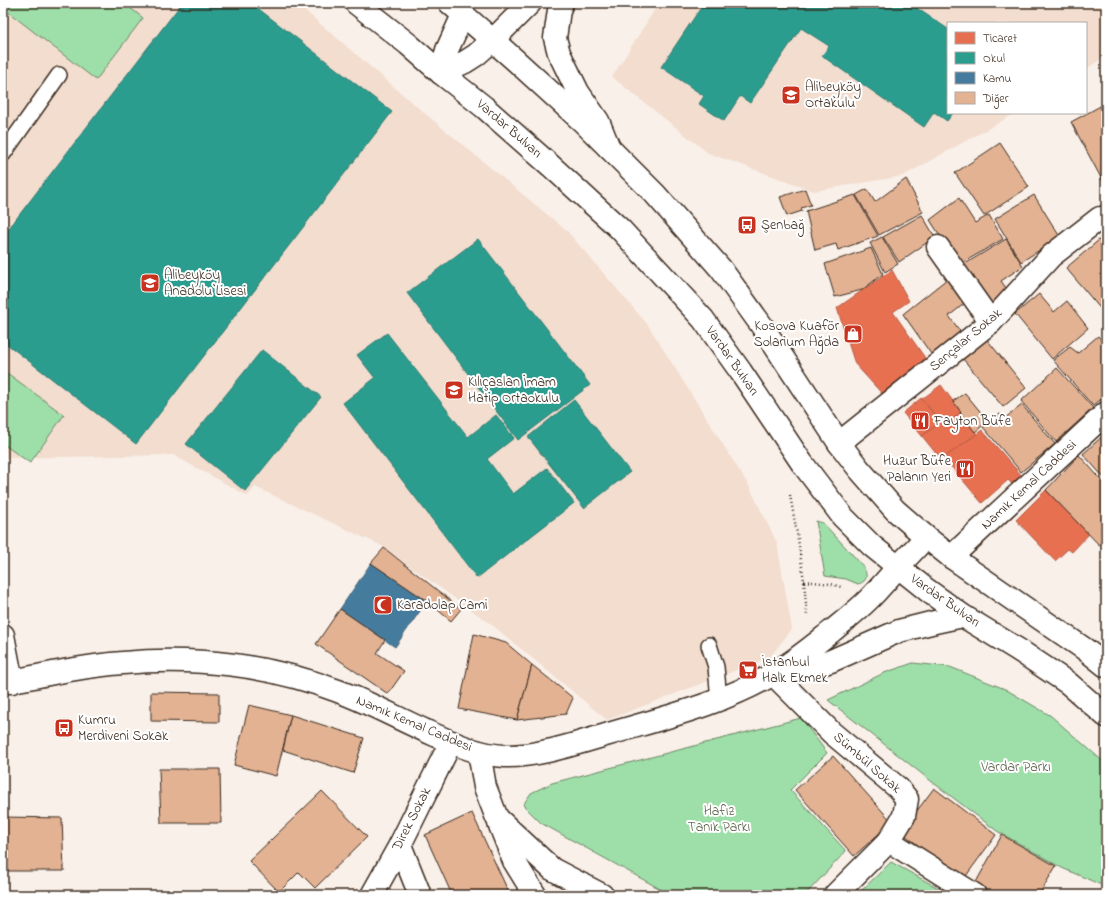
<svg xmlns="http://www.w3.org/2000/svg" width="1109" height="898" font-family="'Indie Flower',sans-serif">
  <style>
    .built { fill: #f2ddcf }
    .green { fill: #9edfa9; stroke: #6c8464 }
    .shops { fill: #e76f51; stroke: #b35a42 }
    .schools { fill: #2a9d8f; stroke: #2f7a6d }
    .public { fill: #457b9d; stroke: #426377 }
    .building { fill: #e2b293; stroke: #3b2a1e }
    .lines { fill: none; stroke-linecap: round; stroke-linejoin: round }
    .lane-casing { stroke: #3b2a1e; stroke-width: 18 }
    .street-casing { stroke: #3b2a1e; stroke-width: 25 }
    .secondary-casing { stroke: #3b2a1e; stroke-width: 25 }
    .primary-casing { stroke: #3b2a1e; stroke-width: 25 }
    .path { stroke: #3b2a1e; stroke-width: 2.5; stroke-dasharray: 1 3; stroke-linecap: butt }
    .lane { stroke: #fff; stroke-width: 15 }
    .street { stroke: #fff; stroke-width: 22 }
    .secondary { stroke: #fff; stroke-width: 22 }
    .primary { stroke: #fff; stroke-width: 22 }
    .labels { text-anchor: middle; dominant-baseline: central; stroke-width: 4; stroke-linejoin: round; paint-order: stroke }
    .poi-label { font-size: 14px; fill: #3b2a1e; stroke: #fff; text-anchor: start }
    .street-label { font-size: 14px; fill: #3b2a1e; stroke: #fff }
    .park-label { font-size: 14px; fill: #596048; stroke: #fff }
  </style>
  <rect width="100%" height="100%" fill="#f9f0e9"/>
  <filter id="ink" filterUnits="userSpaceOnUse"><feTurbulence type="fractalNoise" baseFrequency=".025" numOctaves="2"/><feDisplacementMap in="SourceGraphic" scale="8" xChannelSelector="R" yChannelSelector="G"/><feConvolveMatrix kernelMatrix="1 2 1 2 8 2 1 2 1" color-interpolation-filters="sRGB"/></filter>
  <g filter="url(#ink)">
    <g class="built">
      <path d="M3 3H296L422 111 567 231 648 325 749 486 777 543 792 629 770 657 607 720 491 624 380 545 255 487 248 496 173 455 3 458Z"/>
      <path d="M659 3H1106V56L1086 69V23H948V113H1016L903 176 814 191 708 153 612 77Z"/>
    </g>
    <g class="green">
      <path d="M3 3H124L143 18 96 80 3 8Z"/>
      <path d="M3 370 64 415 30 463 3 444Z"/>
      <path d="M816 521 823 523 863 566C867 574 869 581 858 584L846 579 825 576Z"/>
      <path d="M913 663 950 667 1005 689 1051 716 1106 764V887L1062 868 997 831 931 781 828 700 884 673Z"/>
      <path d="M801 718 827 753 790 790 846 851 805 895H671L541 823 523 805 531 793 552 783Z"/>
      <path d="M891 862 949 894 947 895H862L859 893Z"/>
    </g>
    <g class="shops">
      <path d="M892 270 909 301 893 312 930 365 885 397 855 364 837 308Z"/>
      <path d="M941 385 961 412 945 426 942 421 941 423 922 399Z"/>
      <path d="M921 398 941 423 922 436 903 413Z"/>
      <path d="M960 413 977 434 942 461 922 436 942 421 945 426Z"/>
      <path d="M982 430 1022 476 1012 484 1008 480 982 503 944 458Z"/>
      <path d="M1046 490 1089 534 1072 552 1068 549 1055 561 1016 520Z"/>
    </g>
    <g class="schools">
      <path d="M182 3H251L392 112 136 444 3 341V236Z"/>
      <path d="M704 3H909L948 29V113H953L947 121 934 112 924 127 822 56 829 46 801 28 750 103 740 96 724 121 699 104 704 96 661 67Z"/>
      <path d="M478 239 590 385 518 440 407 293Z"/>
      <path d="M387 333 468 437 496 415 514 438 487 459 513 494 547 468 574 503 477 578 343 403 375 378 357 355Z"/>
      <path d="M262 350 321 397 245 491 186 444Z"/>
      <path d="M574 400 630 472 584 508 528 437Z"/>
    </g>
    <path class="public" d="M371 563 427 601 395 647 340 609Z"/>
    <g class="building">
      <path d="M1106 103V187L1071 122Z"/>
      <path d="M1000 143 1029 187 984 216 955 173Z"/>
      <path d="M906 179 923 212 879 235 856 195 867 189 875 202Z"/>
      <path d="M805 189 811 205 801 208 802 211 787 216 780 197Z"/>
      <path d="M855 195 878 236 838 250 836 244 815 250 806 211Z"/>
      <path d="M1034 195 1060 237 1021 262 995 219Z"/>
      <path d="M959 198 975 223 989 215 1003 239 959 265 930 220Z"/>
      <path d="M922 215 935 237 899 262 883 237Z"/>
      <path d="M1106 234V311L1104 313 1066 268Z"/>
      <path d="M882 237 898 264 885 272 870 243Z"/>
      <path d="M1006 239 1023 266 1001 281 1009 292 988 308 960 267Z"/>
      <path d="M871 248 883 274 862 290 835 297 825 264Z"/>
      <path d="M952 275 970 299 949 316 965 338 936 361 903 314Z"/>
      <path d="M1039 294 1054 312 1067 301 1088 328 1052 359 1015 314Z"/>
      <path d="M1098 336 1106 345V395L1093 406 1053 360 1070 347 1078 353Z"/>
      <path d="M985 337 1026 388 1003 407 963 359Z"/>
      <path d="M1057 368 1093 408 1056 442 1021 401Z"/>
      <path d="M965 393 988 421 975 432 960 413 961 412 953 401Z"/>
      <path d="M1022 405 1055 444 1021 472 983 427 1000 414 1005 418Z"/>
      <path d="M1106 433V480L1083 454Z"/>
      <path d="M1079 455 1106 485V552L1046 490Z"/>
      <path d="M384 548 461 609 451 621 427 601 371 563Z"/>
      <path d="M340 609 385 640 377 653 404 671 388 694 316 644Z"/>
      <path d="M474 634 506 643 532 665 517 720 459 709Z"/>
      <path d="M532 665 573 698 566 714 517 720Z"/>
      <path d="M151 692 219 693V722L151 721Z"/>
      <path d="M249 705 291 715 276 776 234 765Z"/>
      <path d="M291 715 364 738 353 773 283 750Z"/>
      <path d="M833 756 892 822 854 856 795 790Z"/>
      <path d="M159 769H220L221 823H161Z"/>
      <path d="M934 788 996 835 963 880 901 832Z"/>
      <path d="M322 791 367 837 315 888 299 872 279 892 249 861Z"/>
      <path d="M472 813 510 895H452L425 835Z"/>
      <path d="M3 817 62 818 64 871H3Z"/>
      <path d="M1002 835 1056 866 1039 895H993L975 884Z"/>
    </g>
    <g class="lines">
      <g class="lane-casing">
        <g id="lane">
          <path d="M3 154 59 75"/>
          <path d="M709 645 716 667 719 700"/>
        </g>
      </g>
      <g class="street-casing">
        <g id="street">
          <path d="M938 247 991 322"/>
          <path d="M839 443 991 322 1051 256 1100 218H1106"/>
          <path d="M951 557 1106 413"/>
          <path d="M3 635 12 682"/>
          <path d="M773 674 832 733 898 788 907 799 904 816 889 841 835 895"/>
          <path d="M479 752 485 787 497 818 552 869 602 895"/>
          <path d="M499 823 514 861 535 895"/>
          <path d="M889 841 975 895"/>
          <path d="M400 845 420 895"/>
          <path d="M372 895 400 845 451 742"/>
        </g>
      </g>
      <g class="secondary-casing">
        <g id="secondary">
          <path d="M562 3 559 10 555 38 559 53 578 92 598 121 609 148"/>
          <path d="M493 40 530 3"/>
          <path d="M780 673 811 667 831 661 899 631 935 622 963 616"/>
          <path d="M3 683C43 675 83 666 123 663 195 656 270 665 338 691 368 702 397 718 426 731 451 742 477 755 505 756 537 757 578 743 609 734 663 718 725 703 773 674 794 662 813 646 832 631 844 621 857 611 869 599 879 589 888 578 898 567"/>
        </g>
      </g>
      <g class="primary-casing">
        <g id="primary">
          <path d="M356 3 408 44 441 73 484 107 551 166 620 229 703 319 741 372 802 463 843 517 872 546 927 590 963 616 1017 649 1068 683 1106 716"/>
          <path d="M450 3 515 60 582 121 655 194 721 269 762 326 839 443 859 469 895 510 926 537 951 557 1086 650 1106 666"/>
          <path d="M441 73 447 50 463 15"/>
          <path d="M441 73 465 62 476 55 493 40"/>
          <path d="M898 567 926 537"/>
        </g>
      </g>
      <g class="path">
        <path d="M790 495 798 539 804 581 807 615"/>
        <path d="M804 581 831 584 841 587"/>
      </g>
      <use href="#lane" class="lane"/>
      <use href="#street" class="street"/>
      <use href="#secondary" class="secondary"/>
      <use href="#primary" class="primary"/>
    </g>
  </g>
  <defs>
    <g id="school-square" transform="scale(1)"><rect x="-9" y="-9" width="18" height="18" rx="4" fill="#c8321e" stroke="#fff"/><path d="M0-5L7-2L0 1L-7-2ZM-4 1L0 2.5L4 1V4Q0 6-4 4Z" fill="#fff"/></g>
    <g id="bus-square" transform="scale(1)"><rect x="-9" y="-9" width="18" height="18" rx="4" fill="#c8321e" stroke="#fff"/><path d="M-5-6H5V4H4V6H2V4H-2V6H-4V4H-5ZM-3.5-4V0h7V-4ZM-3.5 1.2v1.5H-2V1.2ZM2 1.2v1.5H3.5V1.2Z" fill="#fff"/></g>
    <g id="shop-square" transform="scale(1)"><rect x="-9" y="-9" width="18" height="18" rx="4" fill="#c8321e" stroke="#fff"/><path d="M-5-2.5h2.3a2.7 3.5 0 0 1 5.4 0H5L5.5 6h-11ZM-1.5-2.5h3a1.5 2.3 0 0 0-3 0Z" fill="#fff"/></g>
    <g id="restaurant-square" transform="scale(1)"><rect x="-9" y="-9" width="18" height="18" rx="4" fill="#c8321e" stroke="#fff"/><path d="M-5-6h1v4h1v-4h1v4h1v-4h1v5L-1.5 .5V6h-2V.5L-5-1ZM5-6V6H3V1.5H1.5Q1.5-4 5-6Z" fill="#fff"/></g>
    <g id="mosque-square" transform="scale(1)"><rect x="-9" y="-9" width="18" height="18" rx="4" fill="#c8321e" stroke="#fff"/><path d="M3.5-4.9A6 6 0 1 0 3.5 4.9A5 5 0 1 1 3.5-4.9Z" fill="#fff"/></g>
    <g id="supermarket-square" transform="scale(1)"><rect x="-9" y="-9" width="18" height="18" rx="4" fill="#c8321e" stroke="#fff"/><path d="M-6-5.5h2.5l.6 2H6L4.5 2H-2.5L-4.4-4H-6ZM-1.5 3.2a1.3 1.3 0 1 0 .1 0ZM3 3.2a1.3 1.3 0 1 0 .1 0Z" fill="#fff"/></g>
  </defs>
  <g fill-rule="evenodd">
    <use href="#school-square" x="791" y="95"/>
    <use href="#bus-square" x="747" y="225"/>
    <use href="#school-square" x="150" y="283"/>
    <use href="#shop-square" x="853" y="334"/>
    <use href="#school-square" x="454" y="390"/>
    <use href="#restaurant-square" x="920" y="421"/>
    <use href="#restaurant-square" x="965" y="469"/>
    <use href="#mosque-square" x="383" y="605"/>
    <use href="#supermarket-square" x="748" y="670"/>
    <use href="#bus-square" x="64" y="728"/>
  </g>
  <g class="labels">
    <g class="poi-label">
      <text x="805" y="87">Alibeyköy<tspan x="805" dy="16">Ortakulu</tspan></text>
      <text x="761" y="225">Şenbağ</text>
      <text x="164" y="275">Alibeyköy<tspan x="164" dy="16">Anadolu Lisesi</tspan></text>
      <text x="839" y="326" text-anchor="end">Kosova Kuaför<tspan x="839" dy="16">Solarium Ağda</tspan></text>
      <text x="468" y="382">Kılıçaslan İmam<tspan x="468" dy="16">Hatip Ortaokulu</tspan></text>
      <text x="934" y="421">Fayton Büfe</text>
      <text x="951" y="461" text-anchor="end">Huzur Büfe<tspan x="951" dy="16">Palanın Yeri</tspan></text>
      <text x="397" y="605">Karadolap Cami</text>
      <text x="762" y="662">İstanbul<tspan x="762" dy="16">Halk Ekmek</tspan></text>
      <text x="78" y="720">Kumru<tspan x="78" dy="16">Merdiveni Sokak</tspan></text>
    </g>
    <g class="street-label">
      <text transform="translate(509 129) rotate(41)">Vardar Bulvarı</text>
      <text transform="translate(966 340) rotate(-40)">Sençalar Sokak</text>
      <text transform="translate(732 361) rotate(55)">Vardar Bulvarı</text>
      <text transform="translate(1029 485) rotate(-43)">Namık Kemal Caddesi</text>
      <text transform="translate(945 601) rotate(35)">Vardar Bulvarı</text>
      <text transform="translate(414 724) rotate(23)">Namık Kemal Caddesi</text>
      <text transform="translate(867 763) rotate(41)">Sümbül Sokak</text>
      <text transform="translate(412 819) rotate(-63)">Direk Sokak</text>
    </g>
    <g class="park-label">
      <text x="1016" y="767">Vardar Parkı</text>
      <text x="719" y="811">Hafız<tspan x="719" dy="16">Tanık Parkı</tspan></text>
    </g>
  </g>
  <rect width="1109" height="898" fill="none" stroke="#fff" stroke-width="16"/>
  <rect x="8" y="8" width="1093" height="882" fill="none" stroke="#3b2a1e" stroke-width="1.5" filter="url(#ink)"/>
  <rect x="947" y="22" width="140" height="92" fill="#ffffff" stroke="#b1aaa5"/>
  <rect x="955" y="32" width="20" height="12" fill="#e76f51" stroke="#b1aaa5"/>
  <text x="983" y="42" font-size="12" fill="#3b2a1e">Ticaret</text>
  <rect x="955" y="52" width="20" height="12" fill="#2a9d8f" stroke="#b1aaa5"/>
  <text x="983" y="62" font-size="12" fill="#3b2a1e">Okul</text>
  <rect x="955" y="72" width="20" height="12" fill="#457b9d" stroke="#b1aaa5"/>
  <text x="983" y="82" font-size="12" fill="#3b2a1e">Kamu</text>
  <rect x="955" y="92" width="20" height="12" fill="#e2b293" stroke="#b1aaa5"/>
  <text x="983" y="102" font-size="12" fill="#3b2a1e">Diğer</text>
</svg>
